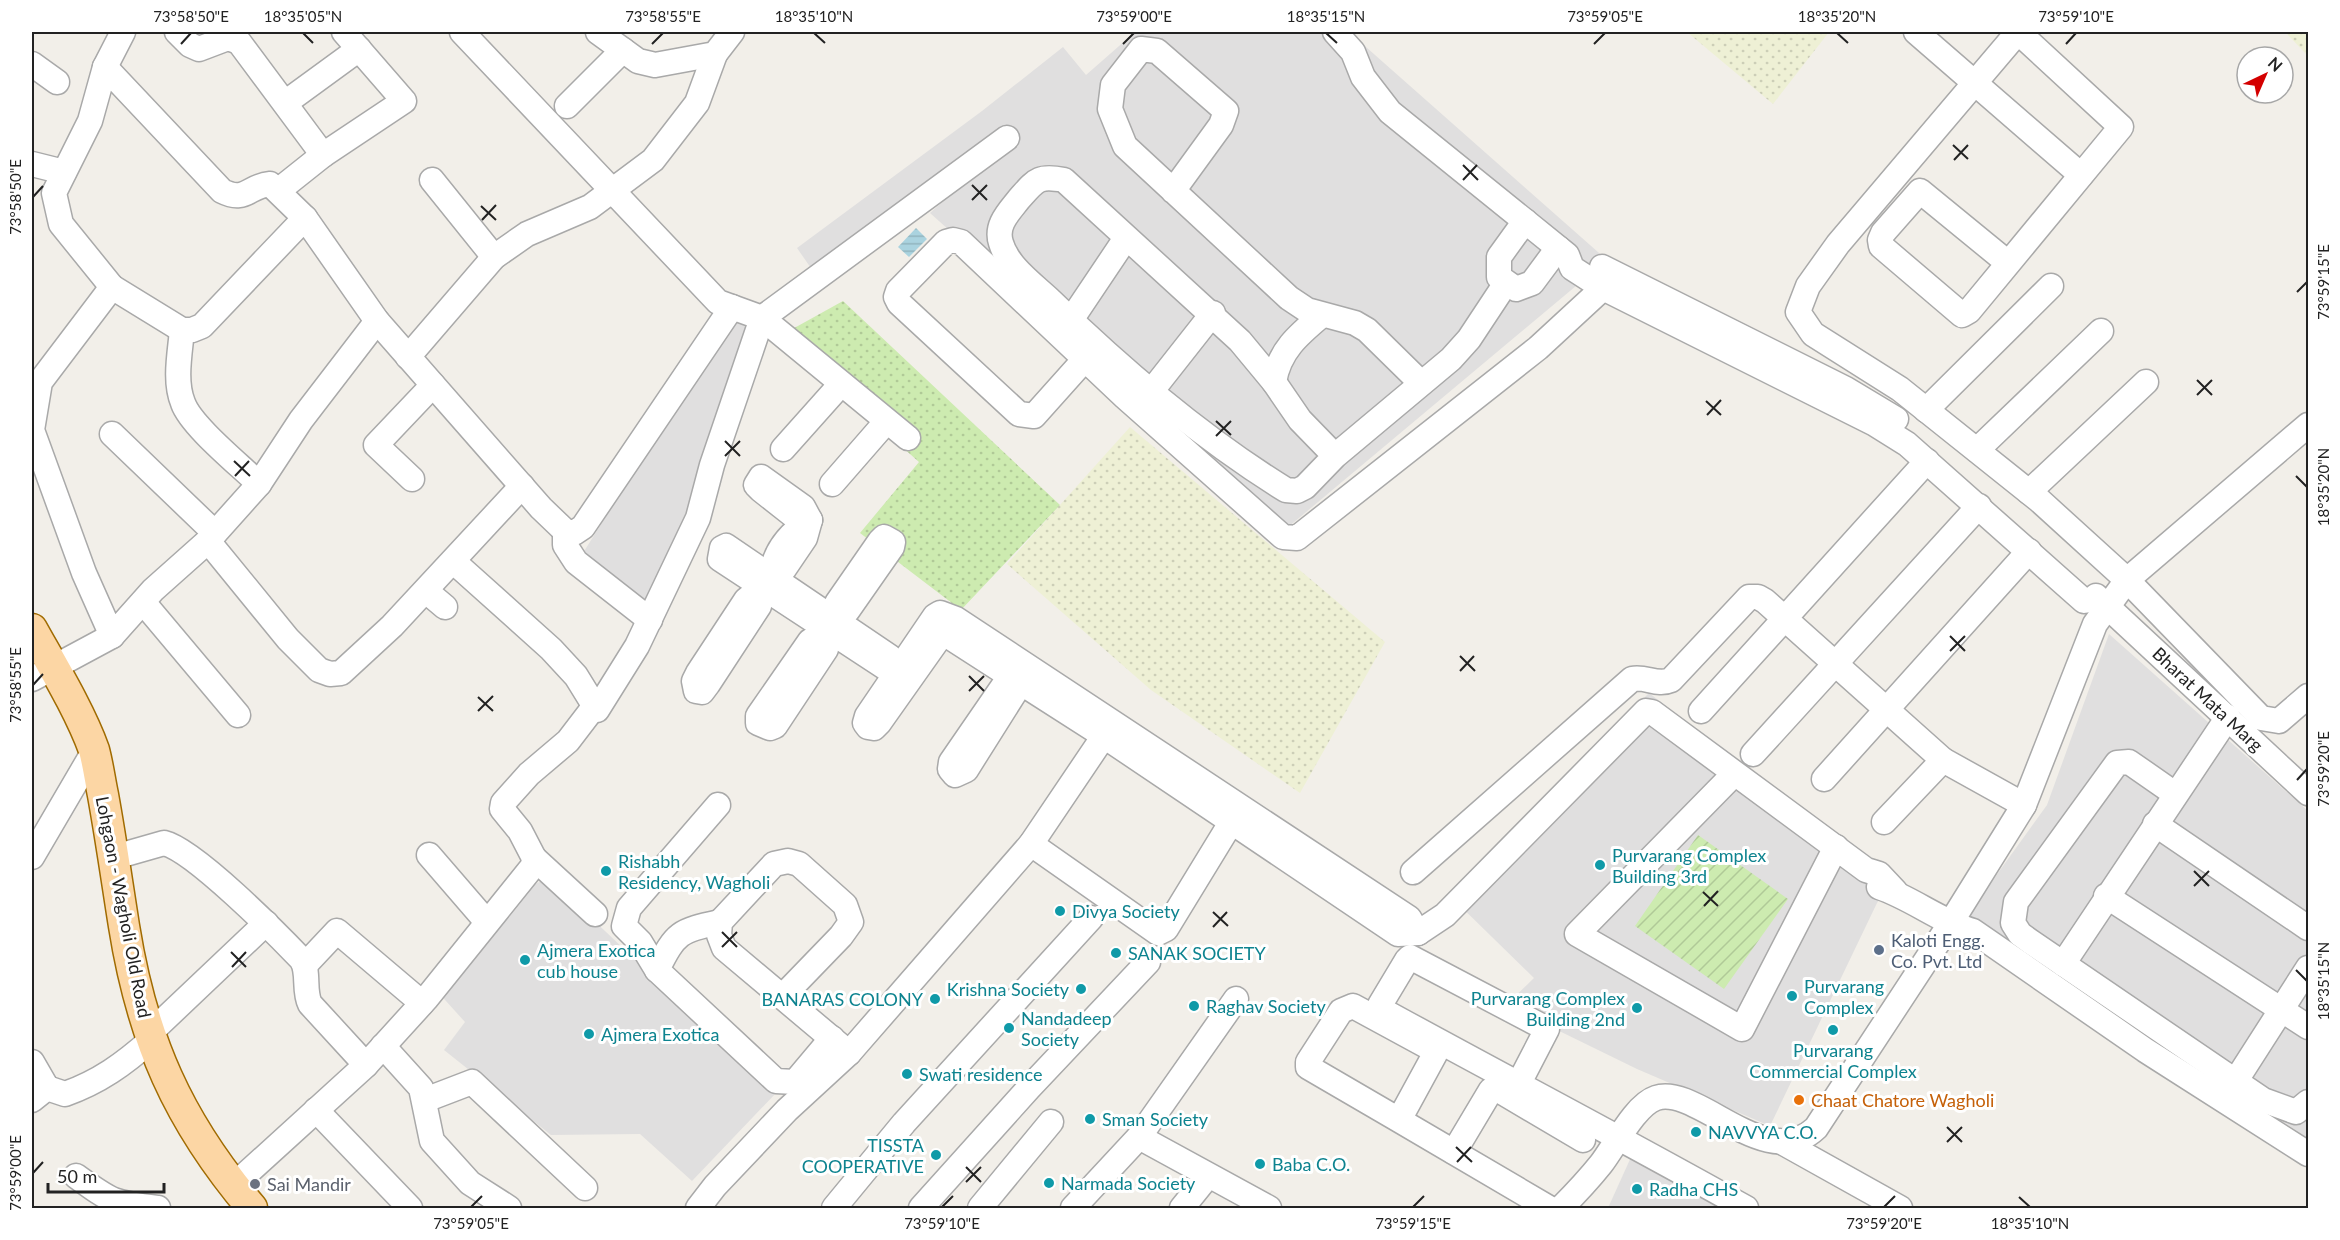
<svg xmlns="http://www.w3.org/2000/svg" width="2340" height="1240" font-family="Lato,sans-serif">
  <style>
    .residential { fill: #e0dfdf }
    .farmland { fill: url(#farmland-dots) }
    .grass { fill: url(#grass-dots) }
    .garden { fill: url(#garden-furrows) }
    .water { fill: url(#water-rules) }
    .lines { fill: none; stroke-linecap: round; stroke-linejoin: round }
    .minor-casing { stroke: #a9a9a9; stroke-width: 27 }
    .major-casing { stroke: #a06b00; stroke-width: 33 }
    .minor { stroke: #fff; stroke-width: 24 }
    .major { stroke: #fcd6a4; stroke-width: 30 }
    .ticks { fill: none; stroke: #222; stroke-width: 2 }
    .culture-dot { fill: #0f9aa8; stroke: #fff; stroke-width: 2 }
    .service-dot { fill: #5c6f8a; stroke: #fff; stroke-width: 2 }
    .food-dot { fill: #e8710a; stroke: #fff; stroke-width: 2 }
    .worship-dot { fill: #6b7280; stroke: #fff; stroke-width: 2 }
    .labels { text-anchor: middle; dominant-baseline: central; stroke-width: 6; stroke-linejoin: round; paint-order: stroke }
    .street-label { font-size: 18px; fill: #222; stroke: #fff }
    .culture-label { font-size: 18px; fill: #0d838f; stroke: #fff; text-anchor: start }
    .service-label { font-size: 18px; fill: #4e5e75; stroke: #fff; text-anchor: start }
    .food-label { font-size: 18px; fill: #c56008; stroke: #fff; text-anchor: start }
    .worship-label { font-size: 18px; fill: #5b616d; stroke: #fff; text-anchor: start }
    .neatline { fill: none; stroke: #222; stroke-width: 2 }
    .ticks-label { font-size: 15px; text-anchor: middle; fill: #222 }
  </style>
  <defs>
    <pattern id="farmland-dots" width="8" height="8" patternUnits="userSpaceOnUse" patternTransform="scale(1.5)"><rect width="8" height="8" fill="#eef0d5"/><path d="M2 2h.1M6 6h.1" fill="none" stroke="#ccceb7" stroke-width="1.8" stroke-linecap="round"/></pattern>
    <pattern id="grass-dots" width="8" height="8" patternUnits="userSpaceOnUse" patternTransform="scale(1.5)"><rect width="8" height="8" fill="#cdebb0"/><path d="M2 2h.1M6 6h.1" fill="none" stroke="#b0c997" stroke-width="1.8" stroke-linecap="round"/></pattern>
    <pattern id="garden-furrows" width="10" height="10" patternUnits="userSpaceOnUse" patternTransform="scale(1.5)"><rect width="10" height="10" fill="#cdebb0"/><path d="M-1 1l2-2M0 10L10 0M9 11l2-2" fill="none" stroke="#b0c997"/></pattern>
    <pattern id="water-rules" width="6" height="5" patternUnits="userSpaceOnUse" patternTransform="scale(1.5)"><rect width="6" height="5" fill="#aad3df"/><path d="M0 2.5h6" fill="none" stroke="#92b5bf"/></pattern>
  </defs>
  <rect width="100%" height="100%" fill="#f2efe9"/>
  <g class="residential">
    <path d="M1135 32H1349L1607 260 1287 528 1275 522 930 213 992 158 822 284 797 248 982 111 1063 47 1086 75Z"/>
    <path d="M736 319 750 331 685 515 647 601 583 553 655 438Z"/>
    <path d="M2109 634 2308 811V1138L1967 916 2047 805Z"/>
    <path d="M1649 693 1893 879 1877 903 1770 1126 1637 1069 1506 1005 1534 978 1448 894Z"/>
    <path d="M548 877 776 1093 692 1181 640 1134 551 1135 444 1050 465 1022 436 990 523 891Z"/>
    <path d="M1632 1155 1730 1208H1608Z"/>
  </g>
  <g class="farmland">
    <path d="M1687 32H1829L1773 104Z"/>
    <path d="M2285 32H2308V56Z"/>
    <path d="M1130 427 1385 642 1300 793 1151 690 1007 564Z"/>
  </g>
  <path class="grass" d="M843 301 1060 505 961 610 860 533 919 462 778 337Z"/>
  <path class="garden" d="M1698 835 1788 899 1724 989 1635 926Z"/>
  <path class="water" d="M916 228 927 239 909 257 898 247Z"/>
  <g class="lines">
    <g class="minor-casing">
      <g id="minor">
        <path d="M123 32 105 67 90 121 54 193 61 224 112 287 40 382 32 430 84 573 112 636 153 590 208 541 259 484 301 420 377 321"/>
        <path d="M177 32 190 45 199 49 228 38 239 42 323 155 404 101 344 32"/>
        <path d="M462 32 718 302 762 318 908 438"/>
        <path d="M598 32 638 61 655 65 715 54 732 32"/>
        <path d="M1335 32 1353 52 1363 77 1390 112 1567 255 1572 268 1603 288 1875 424 1907 444 2084 601 2097 599"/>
        <path d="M1916 32 2081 175"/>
        <path d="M32 64 57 82"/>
        <path d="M105 67 222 191C246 203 248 186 270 184L305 218"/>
        <path d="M285 103 359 49"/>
        <path d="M567 106 623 50"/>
        <path d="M32 164 64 172"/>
        <path d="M432 180 494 257"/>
        <path d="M279 190 323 155"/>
        <path d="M1173 191 1221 125 1226 111 1157 51 1141 49 1113 85 1110 109 1125 146 1289 298 1307 310 1355 323 1367 330 1421 383"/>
        <path d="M1525 221 1499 257V277L1516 289 1532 283 1558 248"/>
        <path d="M2008 263 1920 191 1883 233 1880 240 1881 246 1962 315 1969 311 2121 127 2018 32 1838 244 1808 286 1798 312 1813 334 1900 389 2039 500 2127 580 2261 718 2279 721 2308 696"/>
        <path d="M1602 267 1846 389 1896 419"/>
        <path d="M112 287 182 330H192L202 326 305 218 377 321 541 508 565 531 574 533 583 527 732 307"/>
        <path d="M1071 320 1126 238"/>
        <path d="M182 330C180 353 174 381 183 403 191 426 241 466 259 484"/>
        <path d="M408 357 494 257 527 234 590 207 653 160 697 103 715 54"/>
        <path d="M1085 359 1034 416 1019 414 899 303 896 297 898 291 946 242 953 240 961 242 1125 397 1283 537 1297 538 1538 348 1603 288 1614 274"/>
        <path d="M1274 382C1279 351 1298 335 1322 315"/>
        <path d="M1150 393 1213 313"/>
        <path d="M1926 410 2051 286"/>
        <path d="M112 434 215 533"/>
        <path d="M783 449 841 384"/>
        <path d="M1977 450 2101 331"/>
        <path d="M1335 456 1300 420 1274 382 1240 341 1064 180C1038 175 1036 180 1019 199 1009 212 995 225 1001 243 1008 267 1033 284 1051 301 1123 371 1200 437 1286 490L1297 491 1305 487 1335 456 1451 359 1469 339 1506 283"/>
        <path d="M761 477 803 507 810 520 794 516 761 490 756 485Z"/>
        <path d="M412 479 376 445 433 385"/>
        <path d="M832 484 886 422"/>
        <path d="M2029 492 2146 382"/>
        <path d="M565 531V545L576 562 650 620"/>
        <path d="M208 541 288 639 319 670 330 674 341 673 392 626 522 486"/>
        <path d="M454 562 551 649 576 676 597 710 637 646 698 518 712 465 762 318 1007 138"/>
        <path d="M763 588 759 606 708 684 702 692 696 691 694 681 698 673 746 600 784 569 805 538 810 520C788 534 774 551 771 577"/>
        <path d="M426 591 445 607"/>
        <path d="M2096 596 2308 793"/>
        <path d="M143 602 238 715"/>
        <path d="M940 613 956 619 1409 918 1418 933 1398 934 1104 736 948 636H941L937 641 879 723 874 728 868 727 865 723 867 716 935 616Z"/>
        <path d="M829 631 810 641 758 716V723L770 728 775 726 826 649 829 631 848 610 892 547 893 542 884 537 880 541 837 603 836 620"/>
        <path d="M897 669 890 657 726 546 722 548 720 559 886 668 897 669 910 677"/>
        <path d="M32 679 112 636"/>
        <path d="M1017 680 1004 685 951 762 950 769 955 775 966 770 1017 689V680L1025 667"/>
        <path d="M1701 711 1927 461"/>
        <path d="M1753 754 1979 506"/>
        <path d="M1943 760 2024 805"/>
        <path d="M1733 775 1577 934 1742 1029 1836 847"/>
        <path d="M1824 779 2029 551"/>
        <path d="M2175 794 2129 762 2117 763 2016 902 2013 923 2020 934 2031 942 2263 1100 2296 1112 2308 1102"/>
        <path d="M2155 824 2308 928"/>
        <path d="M1031 844 1158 933 1166 929 1232 821"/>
        <path d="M429 855 486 921"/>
        <path d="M32 857 94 751"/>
        <path d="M115 857 164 843C194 850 277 934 301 959 310 971 303 990 310 1004L366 1065"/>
        <path d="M534 858 595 914"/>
        <path d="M1413 872 1632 679C1646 676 1657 686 1671 680L1749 597H1758L1765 601 1943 760 1884 822"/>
        <path d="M1879 887C1912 898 1939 921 1973 931L2145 1050 2308 1154"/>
        <path d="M2106 896 2308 1027"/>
        <path d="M720 922C679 931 676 932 657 970L776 1081 795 1082 832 1038"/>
        <path d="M1418 933 1445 915 1646 711 1652 712 1866 870 1879 874 1895 891"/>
        <path d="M2063 964 2228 717"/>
        <path d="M305 965 337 931 422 1003"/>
        <path d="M657 970 640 942 624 926 629 908 718 805"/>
        <path d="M783 996 841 936 851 922 845 905 799 864 788 861 774 864 720 922 719 935 724 948 849 1053"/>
        <path d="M149 1034 266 923"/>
        <path d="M383 1046 421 1088 432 1141 470 1183 509 1208"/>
        <path d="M32 1062 47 1088 32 1100"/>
        <path d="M2235 1082 2308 968"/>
        <path d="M1518 1085 1547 1029 1410 957 1407 960 1380 1005V1009C1502 1076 1625 1140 1746 1208"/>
        <path d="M47 1088 65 1094C99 1082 124 1064 151 1040"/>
        <path d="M425 1100 472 1082 585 1188"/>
        <path d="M316 1110 410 1208"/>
        <path d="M1399 1120 1308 1067V1062L1341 1011 1353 1006 1434 1050 1435 1054 1399 1120 1549 1208"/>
        <path d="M1139 1137 1269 1208"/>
        <path d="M1780 1141 1900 1208"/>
        <path d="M1454 1152 1491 1090 1495 1088 1583 1140"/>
        <path d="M76 1176C113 1203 114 1203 158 1208"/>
        <path d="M233 1186 366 1065 426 999 533 866 534 858 520 831 502 809 503 803 529 774 568 741 594 707"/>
        <path d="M698 1208 715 1186 787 1110 849 1053 1031 844 1112 724"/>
        <path d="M834 1208 904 1123 1091 918"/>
        <path d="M921 1208 1029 1088 1148 962"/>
        <path d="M980 1208 1051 1122"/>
        <path d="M1073 1208 1139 1137 1236 999"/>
        <path d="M1182 1208 1207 1177"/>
        <path d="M1561 1208C1575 1194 1589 1179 1601 1164 1615 1146 1635 1105 1656 1098 1697 1084 1766 1175 1816 1128L1950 924 2024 805 2095 624 2127 580 2308 425"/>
      </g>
    </g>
    <g class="major-casing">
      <path id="major" d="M32 629C52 665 80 711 94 750 98 765 100 781 103 795 111 839 117 882 124 926 142 1039 178 1121 252 1208"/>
    </g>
    <use href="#minor" class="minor"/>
    <use href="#major" class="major"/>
  </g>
  <path class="ticks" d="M303 33 313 43M814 33 825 43M1326 33 1337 43M1837 33 1848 43M181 44 191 33M652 44 663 33M1123 44 1134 33M1594 44 1605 33M2066 44 2076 33M1953 145 1968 159M1954 160 1968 145M1463 165 1478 180M1463 180 1477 165M972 185 987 200M33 197 43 186M972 200 987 185M481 206 496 220M482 220 496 205M2297 292 2307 282M2197 380 2212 395M2197 395 2212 380M1706 401 1721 415M1707 415 1721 400M1216 421 1231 435M1216 436 1231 421M725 441 740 456M725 456 740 441M234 461 250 476M235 476 249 461M2296 476 2307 487M1950 636 1965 651M1950 651 1965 636M1460 656 1475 671M1460 671 1474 656M969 676 984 691M33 685 43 674M969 691 984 676M478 697 493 711M478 711 493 696M2297 780 2307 769M2194 871 2209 886M2194 886 2209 871M1703 892 1718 906M1704 906 1718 891M1213 912 1228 926M1213 927 1227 912M722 932 737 947M722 947 737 932M231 952 246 967M232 967 246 952M2296 970 2307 981M1947 1127 1962 1142M1947 1142 1962 1127M1456 1147 1472 1162M1457 1162 1471 1147M966 1167 981 1182M33 1173 43 1162M966 1182 981 1167M2019 1197 2030 1207M471 1207 482 1196M942 1207 953 1196M1413 1207 1424 1196M1884 1207 1895 1196"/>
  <g class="culture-dot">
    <circle cx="1600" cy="865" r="6"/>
    <circle cx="606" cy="871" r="6"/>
    <circle cx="1060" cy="911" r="6"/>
    <circle cx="1116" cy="953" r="6"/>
    <circle cx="525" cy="960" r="6"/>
    <circle cx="1081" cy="989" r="6"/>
    <circle cx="1792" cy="996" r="6"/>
    <circle cx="935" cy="999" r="6"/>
    <circle cx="1194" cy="1006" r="6"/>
    <circle cx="1637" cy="1008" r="6"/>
    <circle cx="1009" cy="1028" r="6"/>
    <circle cx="1833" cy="1030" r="6"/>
    <circle cx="589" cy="1034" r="6"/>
    <circle cx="907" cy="1074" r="6"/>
    <circle cx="1090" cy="1119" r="6"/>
    <circle cx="1696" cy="1132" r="6"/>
    <circle cx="936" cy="1155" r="6"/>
    <circle cx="1260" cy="1164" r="6"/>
    <circle cx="1049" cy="1183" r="6"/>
    <circle cx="1637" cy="1189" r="6"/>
  </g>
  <circle class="service-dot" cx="1879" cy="950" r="6"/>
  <circle class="food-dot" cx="1799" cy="1100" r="6"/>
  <circle class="worship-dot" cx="255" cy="1184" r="6"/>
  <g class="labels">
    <g class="street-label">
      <text transform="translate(2208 699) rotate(43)">Bharat Mata Marg</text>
      <text transform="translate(124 907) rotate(79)">Lohgaon - Wagholi Old Road</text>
    </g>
    <g class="culture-label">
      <text x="1612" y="855">Purvarang Complex<tspan x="1612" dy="21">Building 3rd</tspan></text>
      <text x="618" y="861">Rishabh<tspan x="618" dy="21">Residency, Wagholi</tspan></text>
      <text x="1072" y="911">Divya Society</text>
      <text x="537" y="950">Ajmera Exotica<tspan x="537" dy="21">cub house</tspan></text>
      <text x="1128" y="953">SANAK SOCIETY</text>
      <text x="1804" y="986">Purvarang<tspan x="1804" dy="21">Complex</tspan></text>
      <text x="1069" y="989" text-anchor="end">Krishna Society</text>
      <text x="1625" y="998" text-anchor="end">Purvarang Complex<tspan x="1625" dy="21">Building 2nd</tspan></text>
      <text x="923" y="999" text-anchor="end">BANARAS COLONY</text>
      <text x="1206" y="1006">Raghav Society</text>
      <text x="1021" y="1018">Nandadeep<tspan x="1021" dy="21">Society</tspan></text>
      <text x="601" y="1034">Ajmera Exotica</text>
      <text x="1833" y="1050" text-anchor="middle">Purvarang<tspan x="1833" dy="21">Commercial Complex</tspan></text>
      <text x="919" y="1074">Swati residence</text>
      <text x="1102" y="1119">Sman Society</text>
      <text x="1708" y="1132">NAVVYA C.O.</text>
      <text x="924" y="1145" text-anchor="end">TISSTA<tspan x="924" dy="21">COOPERATIVE</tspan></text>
      <text x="1272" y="1164">Baba C.O.</text>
      <text x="1061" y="1183">Narmada Society</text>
      <text x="1649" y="1189">Radha CHS</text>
    </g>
    <g class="service-label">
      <text x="1891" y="940">Kaloti Engg.<tspan x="1891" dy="21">Co. Pvt. Ltd</tspan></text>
    </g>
    <g class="food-label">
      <text x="1811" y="1100">Chaat Chatore Wagholi</text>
    </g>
    <g class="worship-label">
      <text x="267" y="1184">Sai Mandir</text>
    </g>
  </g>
  <rect width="2340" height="1240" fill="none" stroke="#ffffff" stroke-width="66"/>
  <g transform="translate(2265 75) rotate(44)"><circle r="28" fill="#ffffff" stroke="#a7a7a7" stroke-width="1.5"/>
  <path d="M0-4.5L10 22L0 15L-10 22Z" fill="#d40000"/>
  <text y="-9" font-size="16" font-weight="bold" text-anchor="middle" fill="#222222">N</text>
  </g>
  <path d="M48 1183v9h116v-9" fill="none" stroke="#222222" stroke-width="3"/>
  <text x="57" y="1183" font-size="18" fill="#222222" stroke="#ffffff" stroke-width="4.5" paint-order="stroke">50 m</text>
  <rect x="33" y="33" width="2274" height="1174" class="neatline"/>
  <g class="ticks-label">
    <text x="191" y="22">73°58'50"E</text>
    <text x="303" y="22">18°35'05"N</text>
    <text x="663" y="22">73°58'55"E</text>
    <text x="814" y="22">18°35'10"N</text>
    <text x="1134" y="22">73°59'00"E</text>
    <text x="1326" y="22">18°35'15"N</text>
    <text x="1605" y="22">73°59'05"E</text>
    <text x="1837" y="22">18°35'20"N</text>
    <text x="2076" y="22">73°59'10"E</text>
    <text transform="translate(16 197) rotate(-90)" y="5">73°58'50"E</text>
    <text transform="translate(2324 282) rotate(-90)" y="5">73°59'15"E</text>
    <text transform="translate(2324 487) rotate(-90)" y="5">18°35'20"N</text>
    <text transform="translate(16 685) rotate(-90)" y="5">73°58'55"E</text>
    <text transform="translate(2324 769) rotate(-90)" y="5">73°59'20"E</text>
    <text transform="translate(2324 981) rotate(-90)" y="5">18°35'15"N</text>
    <text transform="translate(16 1173) rotate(-90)" y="5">73°59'00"E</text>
    <text x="471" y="1229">73°59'05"E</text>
    <text x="942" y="1229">73°59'10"E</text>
    <text x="1413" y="1229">73°59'15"E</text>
    <text x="1884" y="1229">73°59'20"E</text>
    <text x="2030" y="1229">18°35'10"N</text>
  </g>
</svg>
